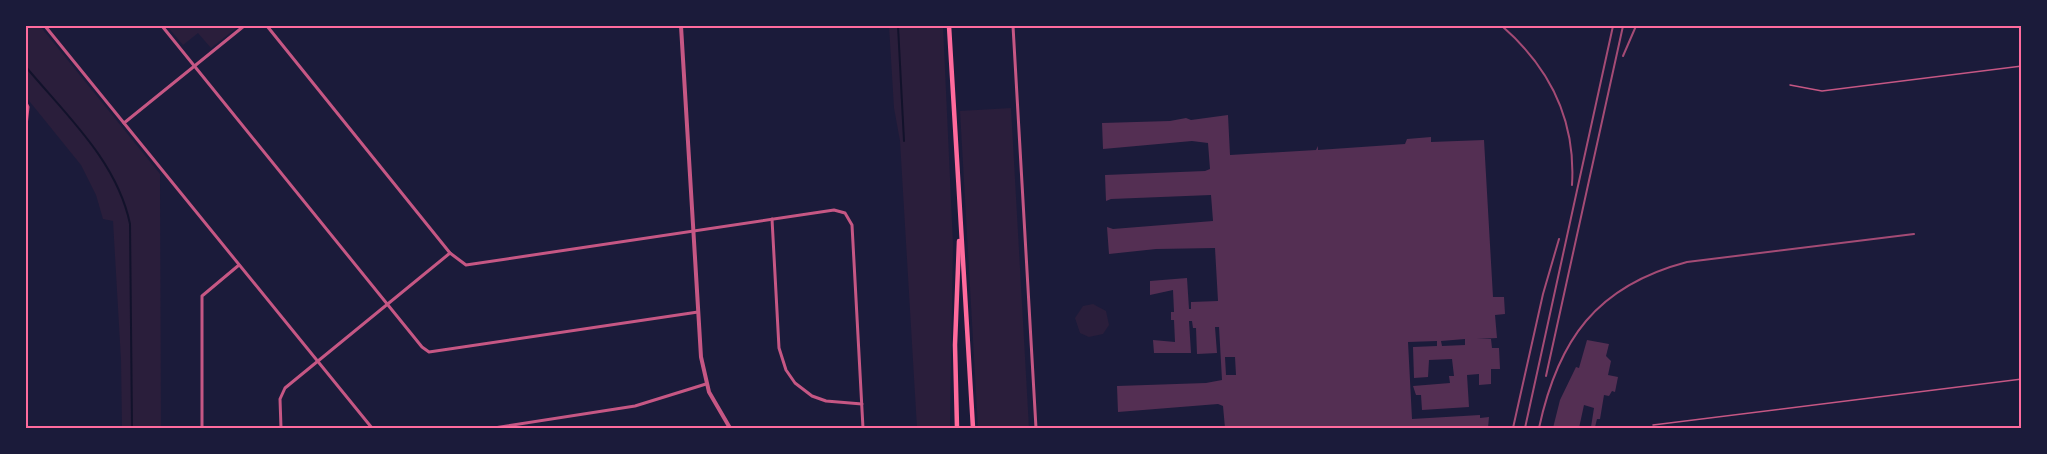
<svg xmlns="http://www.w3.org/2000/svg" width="2047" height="454" font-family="Cabin,sans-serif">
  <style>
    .green { fill: #2a1e3b }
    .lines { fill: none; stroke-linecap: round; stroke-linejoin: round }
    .stream { stroke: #12122b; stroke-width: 2 }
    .building { fill: #542f53; fill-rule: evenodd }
    .service { stroke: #c65784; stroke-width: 1.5 }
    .minor { stroke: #c65784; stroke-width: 3 }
    .tertiary { stroke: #c65784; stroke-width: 4 }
    .secondary { stroke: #ff6b9d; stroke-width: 4.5 }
    .rail { stroke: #a44b75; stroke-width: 2 }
    .neatline { fill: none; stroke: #ff6b9d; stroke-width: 2 }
  </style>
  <rect width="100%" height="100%" fill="#1b1b3a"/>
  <g class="green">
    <path d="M26 26H40L160 174 161 428H122L121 360 113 221 103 219 96 195 81 165 26 97Z"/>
    <path d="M167 26H239L211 48 198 33 183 45Z"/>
    <path d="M889 26H943L953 244 950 428H917L900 141 894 108Z"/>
    <path d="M1011 108 1029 428H978L960 111Z"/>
    <path d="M1093 304 1106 311 1109 325 1103 334 1089 337 1080 333 1075 318 1083 306Z"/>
  </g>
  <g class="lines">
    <g class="stream">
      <path d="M898 26 904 141"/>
      <path d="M26 67C66 115 117 161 130 224L132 428"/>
    </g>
  </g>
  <g class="building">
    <path d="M1228 115 1230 155 1316 150 1318 146V150L1405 144 1407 139 1431 137V142L1484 140 1493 297H1504L1505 314 1495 315 1497 338 1477 339H1491L1492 348H1499L1500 369H1491V384L1479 385V374L1467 375 1469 407 1422 410 1421 395H1416L1413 386 1450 383 1449 376H1454L1452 359 1429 360 1428 377 1414 378 1413 347 1437 346V341L1408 342 1412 419 1480 415V418L1489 417 1488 428H1225L1223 406 1218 404 1118 412 1117 386 1206 383 1222 380 1219 327H1215L1217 353 1197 354 1196 328H1193L1192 321H1189L1191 353H1154L1153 340 1175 342 1174 320H1171V312H1174L1173 290 1150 295V281L1187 278 1189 309H1191V302L1218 301 1215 248 1156 249 1109 254 1107 227 1113 229 1213 221 1211 195 1111 199 1106 201 1105 175 1205 171 1210 169 1208 143 1192 141 1103 149 1102 123 1170 121 1186 118 1191 120ZM1465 339V345L1442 346 1441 341ZM1225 357H1235L1236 375H1226Z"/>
    <path d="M1587 340 1609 344 1606 356 1611 361 1608 375 1618 377 1615 392 1612 391 1609 396 1604 395 1600 419H1597L1595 427H1591L1594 408 1584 405 1579 428H1553L1560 400 1576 367 1579 368Z"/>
  </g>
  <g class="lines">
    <g class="service">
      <path d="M1790 85 1822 91 2022 66"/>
      <path d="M1653 425 2022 379"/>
    </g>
    <g class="minor">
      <path d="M45 26 372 428"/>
      <path d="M162 26 422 347 429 352 698 312"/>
      <path d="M267 26 450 253 466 265 834 210 845 213 852 225 863 428"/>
      <path d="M1013 26 1036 428"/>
      <path d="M26 103 28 107 26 126"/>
      <path d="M124 123 244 26"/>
      <path d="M772 219 779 348 786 370 795 383 812 396 826 401 862 404"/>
      <path d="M202 428V296L239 265"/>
      <path d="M281 428 280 399 285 388 450 253"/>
      <path d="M494 428 635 406 706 384"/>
    </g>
    <path class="tertiary" d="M681 26 701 357 709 392 730 428"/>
    <g class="secondary">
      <path d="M949 26 973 428"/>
      <path d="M957 428 955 345 959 241"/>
    </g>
    <g class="rail">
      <path d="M1502 26C1550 68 1576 120 1572 185"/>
      <path d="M1623 56 1636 26"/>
      <path d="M1546 376 1623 26"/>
      <path d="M1513 428 1543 294 1559 239"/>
      <path d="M1525 428 1613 26"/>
      <path d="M1539 428C1558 340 1596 286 1687 262L1914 234"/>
    </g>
  </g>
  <rect width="2047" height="454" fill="none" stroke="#1b1b3a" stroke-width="54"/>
  <rect x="27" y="27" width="1993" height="400" class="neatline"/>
</svg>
